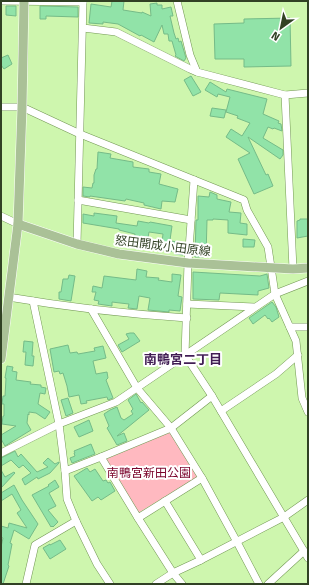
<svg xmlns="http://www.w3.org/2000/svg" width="309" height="585" font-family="'Fira Sans','Noto Sans JP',sans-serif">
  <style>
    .green { fill: #ffb9c0 }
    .building { fill: #91e3a8; stroke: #75bb88 }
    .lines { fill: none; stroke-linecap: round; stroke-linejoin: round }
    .minor-casing { stroke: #739854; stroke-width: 8 }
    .major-casing { stroke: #fff; stroke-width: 10 }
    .minor { stroke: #fff; stroke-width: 7 }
    .major { stroke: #aac197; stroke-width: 9 }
    .labels { text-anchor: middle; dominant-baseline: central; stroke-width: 4; stroke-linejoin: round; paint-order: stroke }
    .street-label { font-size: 12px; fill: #314124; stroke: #fff }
    .park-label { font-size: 12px; fill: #7a032b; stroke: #fff }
    .neighbourhood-label { font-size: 13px; font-weight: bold; fill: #411d54; stroke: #fff }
  </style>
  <rect width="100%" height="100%" fill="#cef6ae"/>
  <path class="green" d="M170 432 198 477 138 513 106 459Z"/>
  <g class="building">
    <path d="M112 1H124L123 10 142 13V12L151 16 150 4 157 3V5H162V9L171 7 173 16H170L174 33 176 39 178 38 179 42 181 41 186 58 184 61 175 56 176 55 172 41H169L168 34H164L162 25 154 42 141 35 140 36 118 24 103 22V24L89 23 91 4 111 7Z"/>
    <path d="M6 6H16V16L6 15Z"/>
    <path d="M40 6 78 7V17L46 16V19H40Z"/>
    <path d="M290 18 291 66 244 67V59H215L214 24 244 23V19Z"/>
    <path d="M8 55 12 64 4 69 1 65V58Z"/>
    <path d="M191 76 201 92 193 96 184 80Z"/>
    <path d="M210 82 226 92 227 89 267 99 263 114 279 121 278 123 281 124 282 131 274 128 273 129 268 127 263 138 283 150V155L280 159 248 137 266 175 268 174 273 186 254 194 238 159 250 153 226 137 231 129 242 136 250 123 237 118 238 116 226 112 230 97 218 94 217 97 205 90Z"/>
    <path d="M212 108 226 110 224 118 210 116Z"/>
    <path d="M98 152 111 154 110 158 133 162V167L149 169V172L161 174 159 184 178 189 175 202 162 201 161 209 144 205V203L126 199 125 201 90 196V197L83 196V187L92 188 93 183H94V175L96 169H97Z"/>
    <path d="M210 192 217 195V199L231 202 229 212 241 213 240 223 247 224V235L228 233V220L213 219V220H207L206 257H195L196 220H198V196L209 197Z"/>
    <path d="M94 213 117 216 116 223 137 226 138 221 149 223 150 222 172 226 170 240H171V241L184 243 183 255 175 254 176 252 161 250 163 234 149 232 146 249 133 246 135 234 119 230V229L83 223V214L94 216Z"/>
    <path d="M300 219H308V236L297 238V221L300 220Z"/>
    <path d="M243 239 255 240 254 247H243Z"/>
    <path d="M137 269 147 271 146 277 159 278 158 280 172 282V274L181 275 178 296 182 297 180 311 169 310V312L148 310 150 298 139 296 137 309 128 308 129 304 120 303 112 302V306L98 304 99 301 94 300 96 292H92L93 286 102 288 104 276 136 280Z"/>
    <path d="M193 272 260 276 267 274 269 288 258 291V295L220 293 219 300 193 299Z"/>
    <path d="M69 275 75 276 71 301 59 299V292H61L63 279H68Z"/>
    <path d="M272 302 276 307 279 317 272 322 269 318 268 319 265 315 253 324 249 318Z"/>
    <path d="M130 333H134L140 341 122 352 118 345 129 339 126 334Z"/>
    <path d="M24 341 33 342 32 356H34L33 366 25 365 26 352H23Z"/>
    <path d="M68 345 70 353 77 352 78 354 95 351 94 348 103 346 106 358 93 361 96 374 107 372 108 378 106 380 113 398 108 400 107 397 86 401 87 403 81 404 79 395 69 397 67 386 63 373 60 374 59 371 54 372 50 349Z"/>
    <path d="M7 366 13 367 12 371 17 372 16 380 31 382 30 384 41 385V387L46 388 45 394 40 393 38 404 50 412 45 419 36 413 29 412V415L28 414 27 423 31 430 5 446 1 439V435L16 426 2 424 3 416H4V404H2L3 396H5L6 378H5Z"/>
    <path d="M136 394 141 403 142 402 149 410 117 436 124 433 127 441 117 445 107 428 109 426 104 414 110 410 117 407 121 418 124 420 133 414 131 411 133 409 128 400Z"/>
    <path d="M68 398 73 413 66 416 61 400Z"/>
    <path d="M89 420 93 431 79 437 74 427Z"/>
    <path d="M91 444 95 454 72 463 70 458 75 456 74 453H75L74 451Z"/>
    <path d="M15 451 18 457 21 454 37 472 48 467 43 463 48 458 55 464 59 462V463L50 473 38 479 37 477 25 485 22 479 31 473 23 465 19 468 11 460 1 466V458Z"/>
    <path d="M87 468 90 472 95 469 103 481 106 480 108 483 110 482 115 491 101 500 98 497 92 501 74 476Z"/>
    <path d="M1 470 5 477 14 472 15 473 1 488Z"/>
    <path d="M55 480 59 487 49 493 56 506 48 510 58 522 53 527 52 526 51 527 32 495 49 486 48 485Z"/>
    <path d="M14 485 22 500 38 524 29 539 14 530 10 543 12 544 8 565 9 566 3 584H1V547L3 538 1 537V526L8 528 9 523 27 528 17 513 21 510 12 494 1 501V493Z"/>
    <path d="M60 540 66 549 50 559 43 548 50 544V545Z"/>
  </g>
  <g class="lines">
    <g class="minor-casing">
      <g id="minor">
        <path d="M1 1 83 2"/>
        <path d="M177 1 190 55 197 72 285 95 308 93"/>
        <path d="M83 28 116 32 190 69 197 72"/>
        <path d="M285 95 293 269"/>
        <path d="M1 107H22L80 134 244 200 247 210 268 247 275 294 296 341 302 398 308 412"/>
        <path d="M194 180 188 263 185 355 212 396 308 558"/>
        <path d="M78 200 191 220"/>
        <path d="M1 216 18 224"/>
        <path d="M77 244 83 1"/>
        <path d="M8 297C67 307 127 314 187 318"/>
        <path d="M33 301 59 424 65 471 67 499 76 521 97 564 110 584"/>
        <path d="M187 304 254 307"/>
        <path d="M91 309 137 388 171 428 202 478 237 542 259 584"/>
        <path d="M290 327H308"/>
        <path d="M221 411 276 374 298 355"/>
        <path d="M1 453 59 424 116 402 275 294 308 281"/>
        <path d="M65 471 101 457"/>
        <path d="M165 501 201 560"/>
        <path d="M138 518 202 478"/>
        <path d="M26 584 35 545 76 521"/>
        <path d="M156 584 173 573 138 518 101 457 171 428 212 396"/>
        <path d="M182 584 173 573 201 560 284 517 308 500"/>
        <path d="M268 584 304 551"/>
      </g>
    </g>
    <g class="major-casing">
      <g id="major">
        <path d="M18 224 77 244 119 254 188 263 293 269 308 268"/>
        <path d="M1 359 18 224 22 107 24 1"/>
      </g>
    </g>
    <use href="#minor" class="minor"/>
    <use href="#major" class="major"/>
  </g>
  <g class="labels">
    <g class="street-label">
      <text transform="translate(163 246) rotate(7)">怒田開成小田原線</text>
    </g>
    <g class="park-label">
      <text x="149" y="473">南鴨宮新田公園</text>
    </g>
    <g class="neighbourhood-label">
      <text x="183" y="359">南鴨宮二丁目</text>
    </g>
  </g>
  <rect width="309" height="585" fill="none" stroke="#314124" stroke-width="4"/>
  <g transform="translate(281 28) rotate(213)" stroke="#ffffff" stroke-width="3" paint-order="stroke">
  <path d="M0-3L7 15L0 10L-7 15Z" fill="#314124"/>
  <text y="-6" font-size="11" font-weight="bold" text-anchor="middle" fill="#314124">N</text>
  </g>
</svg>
